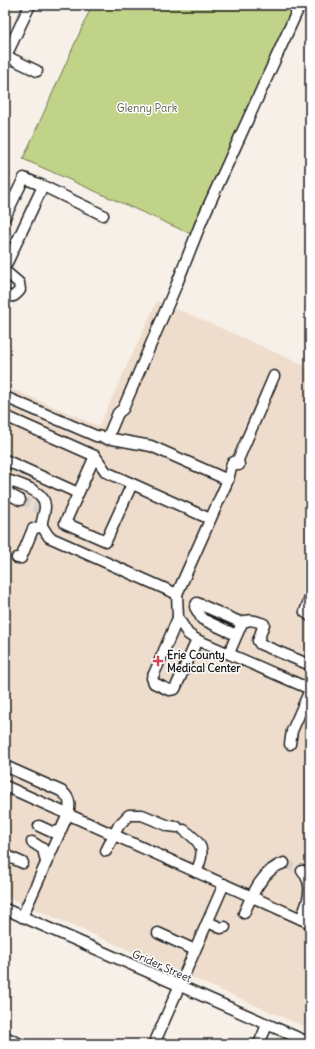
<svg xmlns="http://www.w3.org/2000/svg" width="315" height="1049" font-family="Delius,sans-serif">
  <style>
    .built { fill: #edc }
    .green { fill: #c1d388; stroke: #6e7852 }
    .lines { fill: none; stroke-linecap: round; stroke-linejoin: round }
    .minor-tunnel { stroke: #d6d0c9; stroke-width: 10; stroke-dasharray: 10 5; stroke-linecap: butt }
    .minor-casing { stroke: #1c1c1c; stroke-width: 13 }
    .minor { stroke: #fff; stroke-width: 10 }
    .poi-dot { fill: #d1495b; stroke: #fff; stroke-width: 1.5 }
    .labels { text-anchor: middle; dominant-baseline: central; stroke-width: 3; stroke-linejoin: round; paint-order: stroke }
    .park-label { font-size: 11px; fill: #565c42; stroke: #fff }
    .poi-label { font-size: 11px; font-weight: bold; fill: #1c1c1c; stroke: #fff; text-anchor: start }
    .street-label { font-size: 11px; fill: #1c1c1c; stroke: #fff }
  </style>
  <rect width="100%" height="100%" fill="#f7f0e8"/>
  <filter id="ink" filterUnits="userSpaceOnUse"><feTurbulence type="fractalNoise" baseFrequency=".025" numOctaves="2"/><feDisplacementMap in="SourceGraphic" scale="8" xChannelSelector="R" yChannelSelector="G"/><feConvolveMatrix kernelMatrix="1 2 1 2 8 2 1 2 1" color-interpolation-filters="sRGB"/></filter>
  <g filter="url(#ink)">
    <path class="built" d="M157 301 196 317 310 368V1029L5 896V386L99 426Z"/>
    <path class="green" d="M92 5H295L191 234 23 159Z"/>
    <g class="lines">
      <g class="minor-tunnel">
        <path d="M20 500 39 509"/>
        <path d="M284 863 302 871"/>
      </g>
      <g class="minor-casing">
        <g id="minor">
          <path d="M6 56 37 71"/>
          <path d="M5 58 30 5"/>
          <path d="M5 217 24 178 43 186"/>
          <path d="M5 267 43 186 103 215"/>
          <path d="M5 271 19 283 20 290C15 296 13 298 5 295"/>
          <path d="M5 397 96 436 151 446 228 480"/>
          <path d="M5 416 95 456 106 472 210 519"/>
          <path d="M107 439 118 413 123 409 176 286 202 220 300 5"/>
          <path d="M95 456 65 523 106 541 132 484"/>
          <path d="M5 460 78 493"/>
          <path d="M238 460 232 463 228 480 177 594 178 618 188 634 197 640 310 689"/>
          <path d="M239 465 238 460 274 376"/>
          <path d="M5 479C17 484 46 490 45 507 45 514 41 519 42 526L49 537 177 594"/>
          <path d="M5 483 9 494 20 500"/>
          <path d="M17 558H21L33 529 42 526"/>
          <path d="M310 598 305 612 310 616"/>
          <path d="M178 618 154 674 152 678 154 683 169 690 175 689 197 640"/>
          <path d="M236 635 202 619 195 607 197 603 242 623"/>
          <path d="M229 653 242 623C250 618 256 621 264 624L258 641 260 644 310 665"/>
          <path d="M290 744 292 731 310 690"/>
          <path d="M5 766 61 791C70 797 71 804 68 814L22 917"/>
          <path d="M5 786 310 923"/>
          <path d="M39 826 52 832 60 831"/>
          <path d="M184 830C203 843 206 851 196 872"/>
          <path d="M32 842 43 849 46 862"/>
          <path d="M106 851 119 825 129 815H142L169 826 177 827"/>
          <path d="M5 855 23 863"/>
          <path d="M5 909 310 1043"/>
          <path d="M244 913C252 895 263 869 284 863"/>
          <path d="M301 919C308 903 315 884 302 871"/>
          <path d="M208 922 221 928 225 927"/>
          <path d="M158 933 195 950"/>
          <path d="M5 1037 20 1044"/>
          <path d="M154 1044 224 884"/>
          <path d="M259 1044 267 1025"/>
        </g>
      </g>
      <use href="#minor" class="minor"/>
    </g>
  </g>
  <path class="poi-dot" d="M156 655h4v4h4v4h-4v4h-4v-4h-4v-4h4z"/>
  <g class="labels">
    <g class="park-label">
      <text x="147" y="108">Glenny Park</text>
    </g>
    <g class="poi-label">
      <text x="167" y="655">Erie County<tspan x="167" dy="13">Medical Center</tspan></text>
    </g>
    <g class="street-label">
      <text transform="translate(162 966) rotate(24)">Grider Street</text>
    </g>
  </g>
  <rect width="315" height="1049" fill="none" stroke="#fff" stroke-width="20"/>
  <rect x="10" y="10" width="295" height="1029" fill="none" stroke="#1c1c1c" stroke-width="1.5" filter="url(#ink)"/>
</svg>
